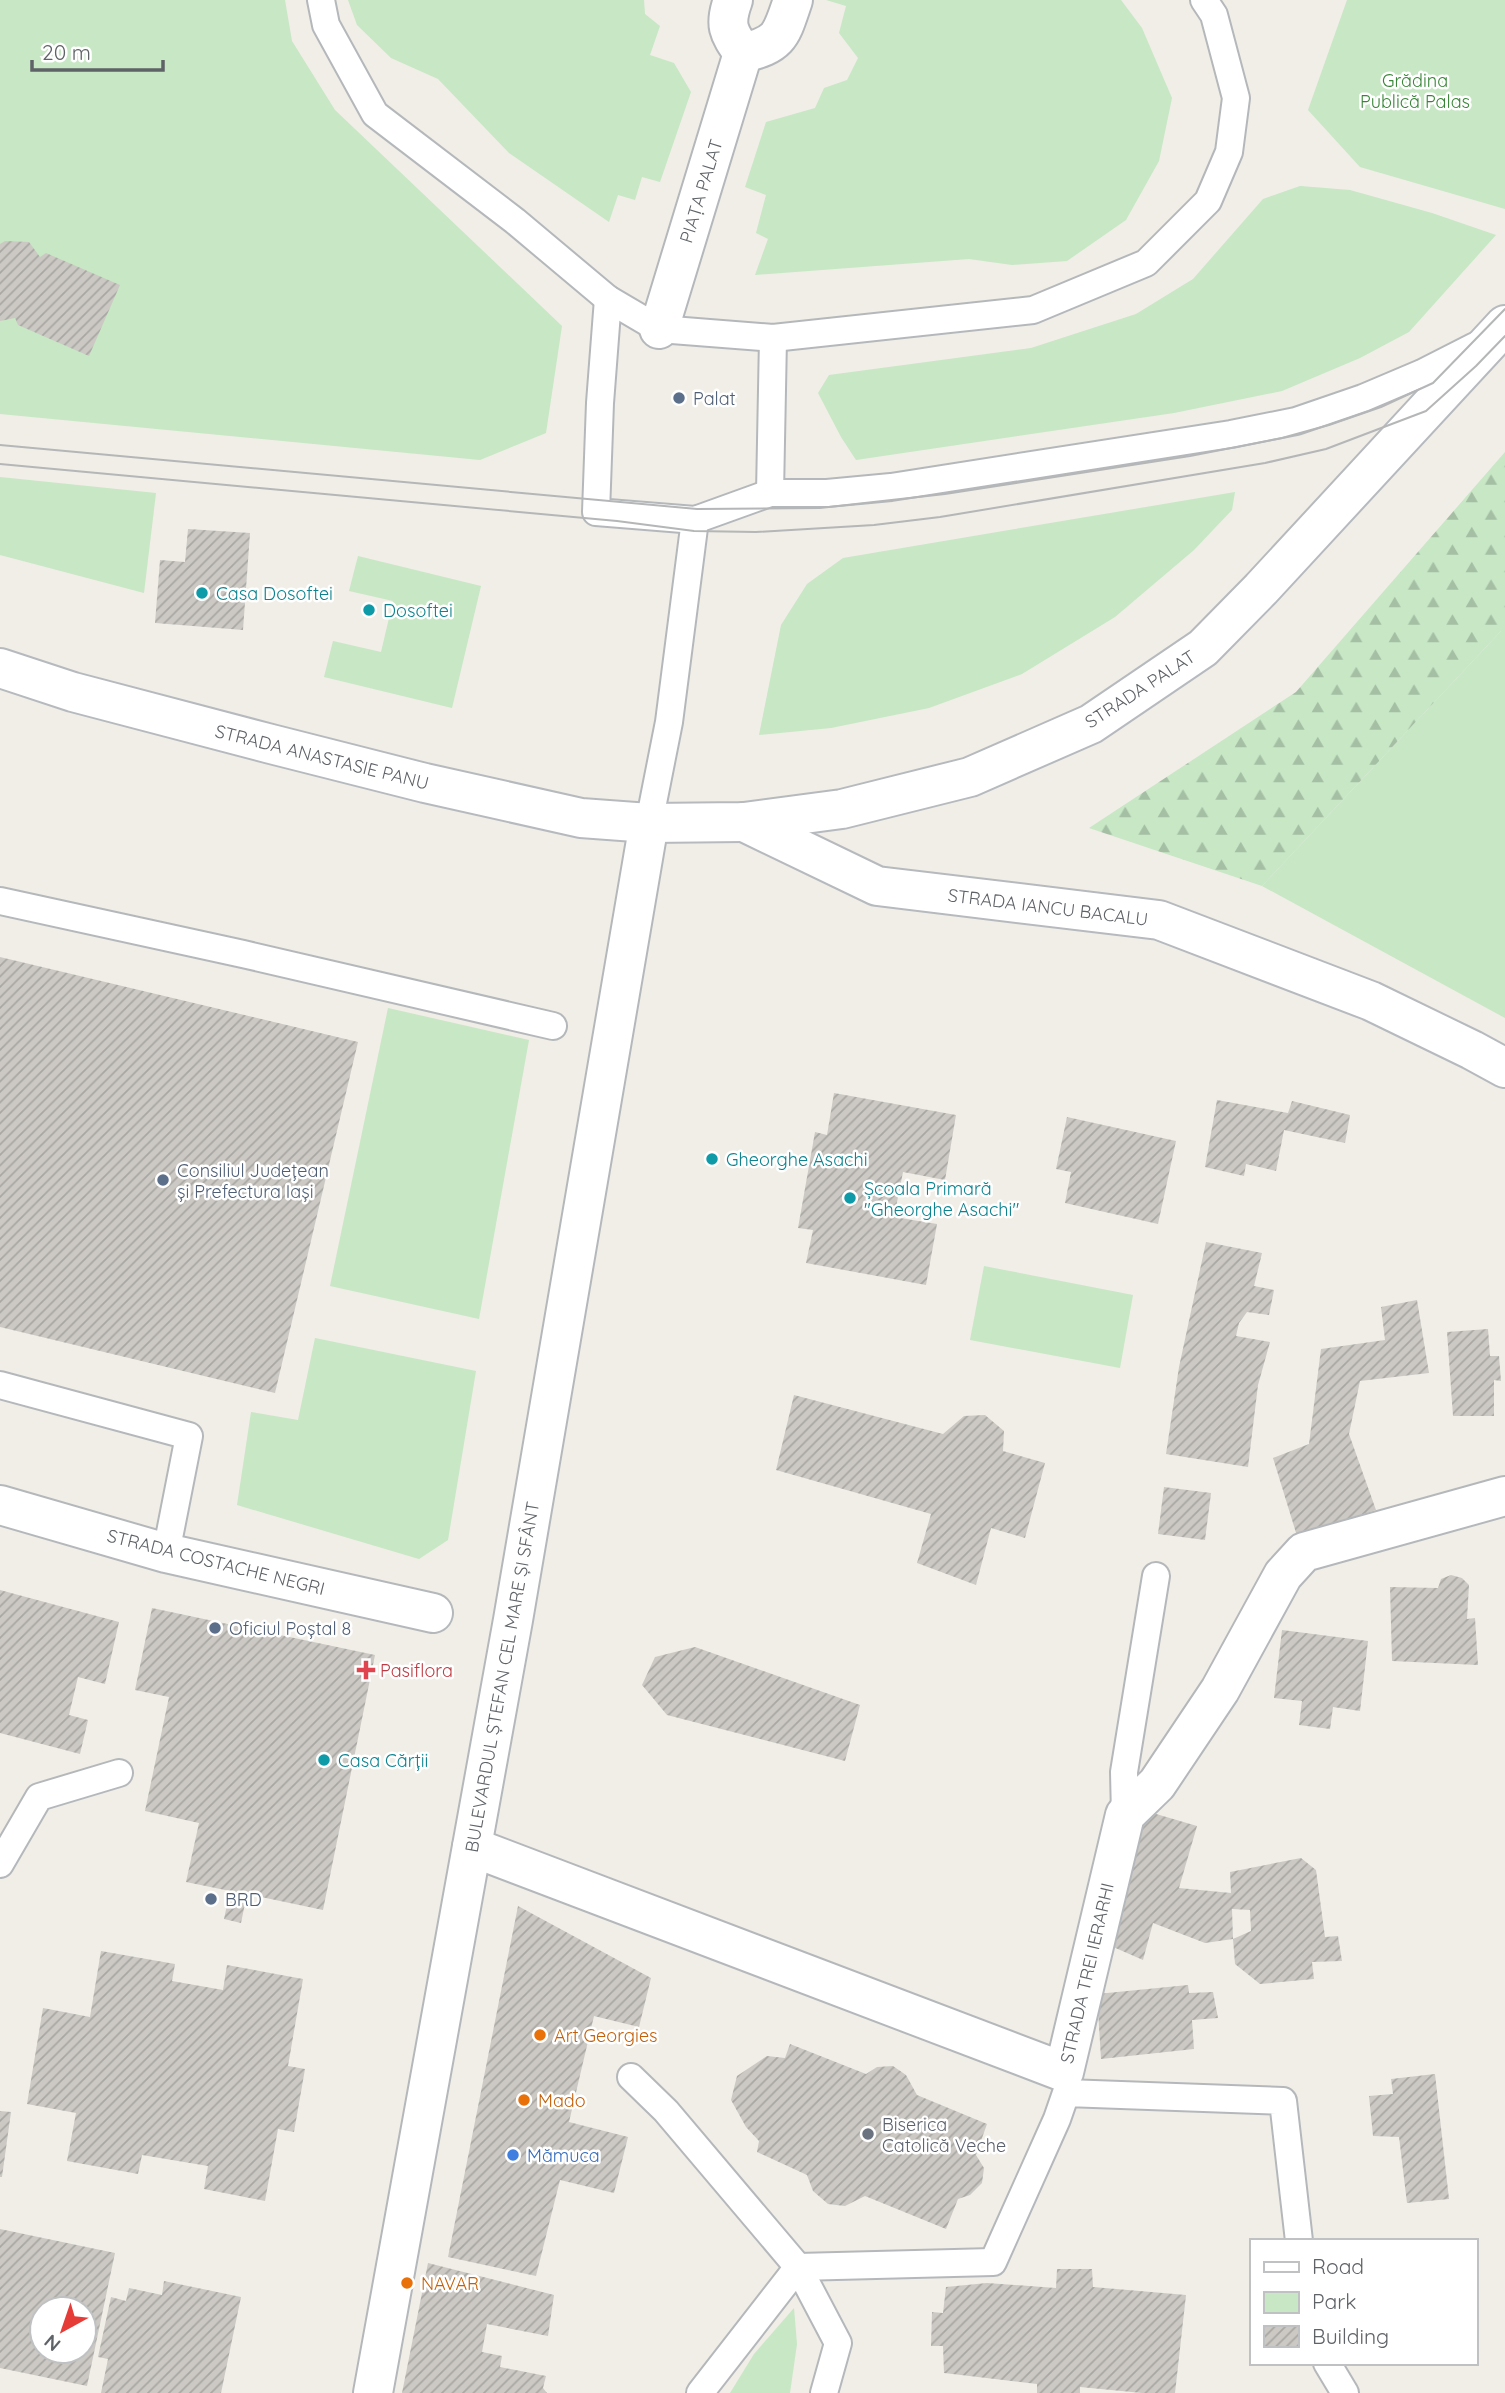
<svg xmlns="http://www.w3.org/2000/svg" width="1505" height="2393" font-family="Quicksand,sans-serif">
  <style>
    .green { fill: #c7e7c5 }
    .forest { fill: url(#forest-firs) }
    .building { fill: url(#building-hatch); fill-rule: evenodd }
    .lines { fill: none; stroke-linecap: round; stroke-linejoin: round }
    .lane-casing { stroke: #b5b8bb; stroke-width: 30 }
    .street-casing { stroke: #b5b8bb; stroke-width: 42 }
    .secondary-casing { stroke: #b6babe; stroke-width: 42 }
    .lane { stroke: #fff; stroke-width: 26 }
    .street { stroke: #fff; stroke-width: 38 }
    .secondary { stroke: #fff; stroke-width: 38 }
    .tram { stroke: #b5b6b7; stroke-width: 2 }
    .service-dot { fill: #5c6f8a; stroke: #fff; stroke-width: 2.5 }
    .culture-dot { fill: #0f9aa8; stroke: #fff; stroke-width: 2.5 }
    .health-dot { fill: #e0444e; stroke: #fff; stroke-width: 2.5 }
    .food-dot { fill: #e8710a; stroke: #fff; stroke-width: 2.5 }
    .worship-dot { fill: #6b7280; stroke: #fff; stroke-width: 2.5 }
    .shop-dot { fill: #3f7fe0; stroke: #fff; stroke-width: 2.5 }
    .labels { text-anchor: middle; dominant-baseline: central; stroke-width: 5; stroke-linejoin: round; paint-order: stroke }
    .park-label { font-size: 18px; fill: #388537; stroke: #fff }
    .street-label { font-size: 18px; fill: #5f6367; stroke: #fff }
    .service-label { font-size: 18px; fill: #4e5e75; stroke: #fff; text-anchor: start }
    .culture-label { font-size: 18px; fill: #0d838f; stroke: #fff; text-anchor: start }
    .health-label { font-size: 18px; fill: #be3a42; stroke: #fff; text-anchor: start }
    .food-label { font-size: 18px; fill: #c56008; stroke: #fff; text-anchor: start }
    .worship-label { font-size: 18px; fill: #5b616d; stroke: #fff; text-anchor: start }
    .shop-label { font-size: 18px; fill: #366cbe; stroke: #fff; text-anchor: start }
  </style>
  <defs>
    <pattern id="forest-firs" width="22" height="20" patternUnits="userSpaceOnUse" patternTransform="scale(1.75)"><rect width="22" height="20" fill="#c7e7c5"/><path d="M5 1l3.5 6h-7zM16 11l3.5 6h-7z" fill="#a5bfa4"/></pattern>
    <pattern id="building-hatch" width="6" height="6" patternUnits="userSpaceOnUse" patternTransform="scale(1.75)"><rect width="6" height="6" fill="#ccc9c4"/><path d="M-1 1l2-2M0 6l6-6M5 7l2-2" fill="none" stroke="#a9a7a3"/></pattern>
  </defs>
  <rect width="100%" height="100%" fill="#f0eee7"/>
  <g class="green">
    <path d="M0 0H285L292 41 335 110 562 326 546 433 480 460 0 414Z"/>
    <path d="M348 0H644L645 14 660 26 650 55 674 63 691 92 660 182 642 177 635 200 618 195 609 222 509 153 438 79 391 58 357 25Z"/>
    <path d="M826 0H1121L1142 28 1172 98 1159 161 1126 220 1067 261 1012 265 969 259 755 275 768 239 756 233 766 195 745 187 766 122 815 108 824 88 847 80 858 58 839 33 846 6Z"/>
    <path d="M1347 0H1505V209L1360 167 1308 110Z"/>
    <path d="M1300 186 1350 190 1432 213 1496 235 1409 332 1360 358 1282 391 1174 413 856 460 841 437 818 393 829 375 1031 348 1136 314 1193 279 1263 199Z"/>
    <path d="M0 477 156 493 144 593 0 555Z"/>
    <path d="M1235 492 1232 510 1194 550 1115 617 1022 674 929 708 831 728 759 735 781 625 807 584 843 558Z"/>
    <path d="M358 556 481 586 452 708 324 677 333 641 381 652 393 601 349 591Z"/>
    <path d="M1501 631H1505V1018L1262 886Z"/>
    <path d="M388 1008 529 1040 479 1319 330 1286Z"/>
    <path d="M984 1266 1133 1295 1120 1368 970 1340Z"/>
    <path d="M315 1338 476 1371 448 1540 419 1559 237 1505 251 1412 298 1420Z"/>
    <path d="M794 2308 797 2344 790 2393H730L754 2354Z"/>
  </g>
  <path class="forest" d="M1505 452V631H1501L1262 886 1089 828 1296 692Z"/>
  <g class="building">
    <path d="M5 241 29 242 40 257 46 253 120 285 89 356 18 325 15 318 0 321V244Z"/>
    <path d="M188 529 250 533 243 630 155 623 160 560 185 562Z"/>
    <path d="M0 957 358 1042 275 1393 0 1327Z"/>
    <path d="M834 1093 956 1115 945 1180 903 1172 894 1217 937 1224 926 1285 806 1263 813 1230 798 1228 815 1132 827 1135Z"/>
    <path d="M1217 1100 1288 1113 1292 1101 1350 1115 1345 1143 1284 1130 1276 1171 1246 1164 1244 1176 1205 1167Z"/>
    <path d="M1067 1117 1176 1141 1158 1224 1065 1203 1071 1172 1056 1169Z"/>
    <path d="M1206 1242 1262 1253 1254 1286 1274 1290 1269 1315 1247 1312 1239 1323 1236 1336 1270 1342 1258 1385 1248 1467 1166 1454 1179 1367Z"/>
    <path d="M1417 1300 1429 1373 1360 1381 1349 1434 1376 1510 1297 1536 1273 1458 1309 1444 1321 1349 1385 1340 1381 1307Z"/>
    <path d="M1488 1329 1490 1356H1499L1501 1381 1494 1380V1416H1453L1447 1332Z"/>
    <path d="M794 1395 943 1434 964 1416 985 1415 1004 1431 1003 1451 1045 1463 1025 1538 991 1528 976 1585 917 1563 931 1514 776 1470Z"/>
    <path d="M1164 1487 1211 1493 1205 1540 1158 1534Z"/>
    <path d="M1451 1575 1462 1578 1469 1585 1467 1619 1475 1618 1478 1665 1392 1661 1390 1587 1438 1588 1441 1579Z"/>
    <path d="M0 1590 119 1622 105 1684 78 1677 69 1715 88 1720 80 1754 0 1733Z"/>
    <path d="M152 1608 375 1655 323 1910 247 1894 241 1923 224 1919 230 1891 186 1882 199 1823 145 1811 169 1697 135 1690Z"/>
    <path d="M1282 1630 1368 1641 1360 1711 1333 1707 1330 1729 1299 1725 1302 1701 1274 1698Z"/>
    <path d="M695 1647 860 1705 845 1761 667 1715 642 1685 655 1657Z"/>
    <path d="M1146 1811 1197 1826 1179 1888 1231 1893 1230 1872 1301 1858 1316 1870 1325 1937 1338 1936 1342 1961 1312 1962 1314 1979 1260 1984 1235 1964 1233 1939 1251 1931 1250 1910 1232 1909 1233 1939 1205 1943 1153 1923 1143 1960 1104 1943Z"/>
    <path d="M518 1906 651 1978 639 2027 594 2016 569 2122 628 2137 614 2193 560 2180 536 2276 448 2257Z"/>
    <path d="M101 1951 175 1964 172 1981 223 1990 227 1965 303 1979 288 2066 305 2069 294 2132 278 2129 265 2201 204 2189 208 2166 142 2155 138 2174 67 2161 76 2113 27 2104 43 2008 90 2017Z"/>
    <path d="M1188 1985 1189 1993 1213 1992 1218 2018 1192 2020 1194 2049 1101 2059 1097 1994Z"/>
    <path d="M790 2044 866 2074 877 2067 893 2066 906 2075 917 2095 987 2124 976 2155 984 2168 982 2183 970 2195 958 2199 946 2229 865 2196 845 2206 828 2204 813 2191 807 2175 757 2152 759 2141 746 2127 731 2100 737 2076 767 2056 785 2058Z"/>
    <path d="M1435 2074 1449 2199 1407 2203 1399 2137 1373 2136 1369 2096 1393 2094 1391 2079Z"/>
    <path d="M0 2111 11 2112 2 2177H0Z"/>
    <path d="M0 2229 115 2253 87 2386 0 2368ZM42 2309H84V2351H42Z"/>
    <path d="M428 2263 554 2295 548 2336 487 2324 482 2352 502 2356 500 2367 546 2376 543 2388 547 2393H402Z"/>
    <path d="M1057 2269H1092L1093 2287 1186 2295 1175 2393H1142L1080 2387V2393H1037V2384L944 2373 943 2346H931L932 2312 943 2313 946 2287 987 2283 1056 2288Z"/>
    <path d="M164 2281 241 2297 221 2393H101L108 2359 98 2357 111 2297 126 2301 129 2288 162 2295Z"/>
  </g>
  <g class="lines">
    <g class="lane-casing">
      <g id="lane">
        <path d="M321 0 326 25 375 114 515 221 608 299 659 329 773 338 1033 310 1146 263 1208 201 1229 152 1236 98 1214 15 1204 0"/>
        <path d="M608 299 600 403 596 512 695 520 770 493H827L891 487 1231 434 1296 421 1363 398 1422 373 1475 346"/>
        <path d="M770 493 773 338"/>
        <path d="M649 823 669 722 695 520"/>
        <path d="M0 901 243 954 553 1026"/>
        <path d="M0 1385 189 1436 166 1553"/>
        <path d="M1125 1815 1124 1772 1156 1576"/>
        <path d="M0 1864 39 1797 119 1773"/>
        <path d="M631 2077 666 2111 798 2267 838 2343 824 2393"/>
        <path d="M1327 2363 1345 2393"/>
        <path d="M700 2393 798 2267 993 2262 1057 2119 1066 2093 1283 2101 1299 2241"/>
      </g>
    </g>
    <g class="street-casing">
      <g id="street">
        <path d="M733 0C724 25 728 32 743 53"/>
        <path d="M659 329 743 53C781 44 781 35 793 0"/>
        <path d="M0 1505 166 1553 433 1613"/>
        <path d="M472 1847 1064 2072 1125 1815 1157 1784 1220 1690 1283 1575 1304 1552 1505 1496"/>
        <path d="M373 2393 513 1620 649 823"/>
      </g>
    </g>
    <g class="secondary-casing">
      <g id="secondary">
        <path d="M0 668 73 692 271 744 425 783 581 818 649 823 744 822 842 809 970 777 1091 724 1203 648 1261 589 1505 325"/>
        <path d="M744 822 877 886 1159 920 1371 1001 1472 1050 1505 1068"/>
      </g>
    </g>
    <use href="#lane" class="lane"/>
    <use href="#street" class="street"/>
    <use href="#secondary" class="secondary"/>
    <g class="tram">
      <path d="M0 445 697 509 820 508 945 494 1190 456 1282 438 1329 425 1381 407 1433 383 1505 309"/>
      <path d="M0 464 617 521 694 531 756 532 874 525 940 517 1265 463 1326 449 1426 411 1476 366 1505 336"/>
    </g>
  </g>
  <g class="service-dot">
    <circle cx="679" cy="398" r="7"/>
    <circle cx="163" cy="1180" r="7"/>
    <circle cx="215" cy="1628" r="7"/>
    <circle cx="211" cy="1899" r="7"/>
  </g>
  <g class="culture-dot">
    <circle cx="202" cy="593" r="7"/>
    <circle cx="369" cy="610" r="7"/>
    <circle cx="712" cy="1159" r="7"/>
    <circle cx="850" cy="1198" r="7"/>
    <circle cx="324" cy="1760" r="7"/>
  </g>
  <path class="health-dot" d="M362.5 1659.5h7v7h7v7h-7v7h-7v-7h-7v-7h7z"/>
  <g class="food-dot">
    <circle cx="540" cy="2035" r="7"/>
    <circle cx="524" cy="2100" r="7"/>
    <circle cx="407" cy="2283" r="7"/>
  </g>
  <circle class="worship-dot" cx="868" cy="2134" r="7"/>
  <circle class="shop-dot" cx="513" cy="2155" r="7"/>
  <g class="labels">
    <g class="park-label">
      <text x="1415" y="80">Grădina<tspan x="1415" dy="21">Publică Palas</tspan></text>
    </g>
    <g class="street-label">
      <text transform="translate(701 191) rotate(-73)">PIAȚA PALAT</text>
      <text transform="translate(1140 689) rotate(-33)">STRADA PALAT</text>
      <text transform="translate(322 757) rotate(14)">STRADA ANASTASIE PANU</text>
      <text transform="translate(1048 907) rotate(7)">STRADA IANCU BACALU</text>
      <text transform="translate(216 1562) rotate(14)">STRADA COSTACHE NEGRI</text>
      <text transform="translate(502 1677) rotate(-80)">BULEVARDUL ȘTEFAN CEL MARE ȘI SFÂNT</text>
      <text transform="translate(1087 1973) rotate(-77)">STRADA TREI IERARHI</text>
    </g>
    <g class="service-label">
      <text x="693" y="398">Palat</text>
      <text x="177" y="1170">Consiliul Județean<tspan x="177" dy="21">și Prefectura Iași</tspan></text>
      <text x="229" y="1628">Oficiul Poștal 8</text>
      <text x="225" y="1899">BRD</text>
    </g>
    <g class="culture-label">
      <text x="216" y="593">Casa Dosoftei</text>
      <text x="383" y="610">Dosoftei</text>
      <text x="726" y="1159">Gheorghe Asachi</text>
      <text x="864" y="1188">Școala Primară<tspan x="864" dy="21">"Gheorghe Asachi"</tspan></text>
      <text x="338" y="1760">Casa Cărții</text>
    </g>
    <g class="health-label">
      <text x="380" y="1670">Pasiflora</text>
    </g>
    <g class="food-label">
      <text x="554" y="2035">Art Georgies</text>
      <text x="538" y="2100">Mado</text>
      <text x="421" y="2283">NAVAR</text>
    </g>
    <g class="worship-label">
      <text x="882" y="2124">Biserica<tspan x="882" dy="21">Catolică Veche</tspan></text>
    </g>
    <g class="shop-label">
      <text x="527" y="2155">Mămuca</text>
    </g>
  </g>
  <rect x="1250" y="2239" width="228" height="126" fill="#ffffff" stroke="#bfc1c2" stroke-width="2"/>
  <rect x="1264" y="2262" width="35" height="10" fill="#ffffff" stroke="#bfc1c2" stroke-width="2"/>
  <text x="1312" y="2274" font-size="21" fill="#5f6367">Road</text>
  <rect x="1264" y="2292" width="35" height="21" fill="#c7e7c5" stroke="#bfc1c2" stroke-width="2"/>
  <text x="1312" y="2309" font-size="21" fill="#5f6367">Park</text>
  <rect x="1264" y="2326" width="35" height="21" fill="url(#building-hatch)" stroke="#bfc1c2" stroke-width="2"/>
  <text x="1312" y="2344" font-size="21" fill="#5f6367">Building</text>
  <g transform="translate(63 2330) rotate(220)"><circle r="33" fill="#ffffff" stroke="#bfc1c2" stroke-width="2"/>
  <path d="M0-5L12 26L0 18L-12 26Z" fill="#e63c38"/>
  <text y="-10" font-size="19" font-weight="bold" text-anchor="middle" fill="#5f6367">N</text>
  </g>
  <path d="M32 60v10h131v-10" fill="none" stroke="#5f6367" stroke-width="3.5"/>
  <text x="42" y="60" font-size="21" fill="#5f6367" stroke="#ffffff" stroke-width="5" paint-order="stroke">20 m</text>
</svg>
